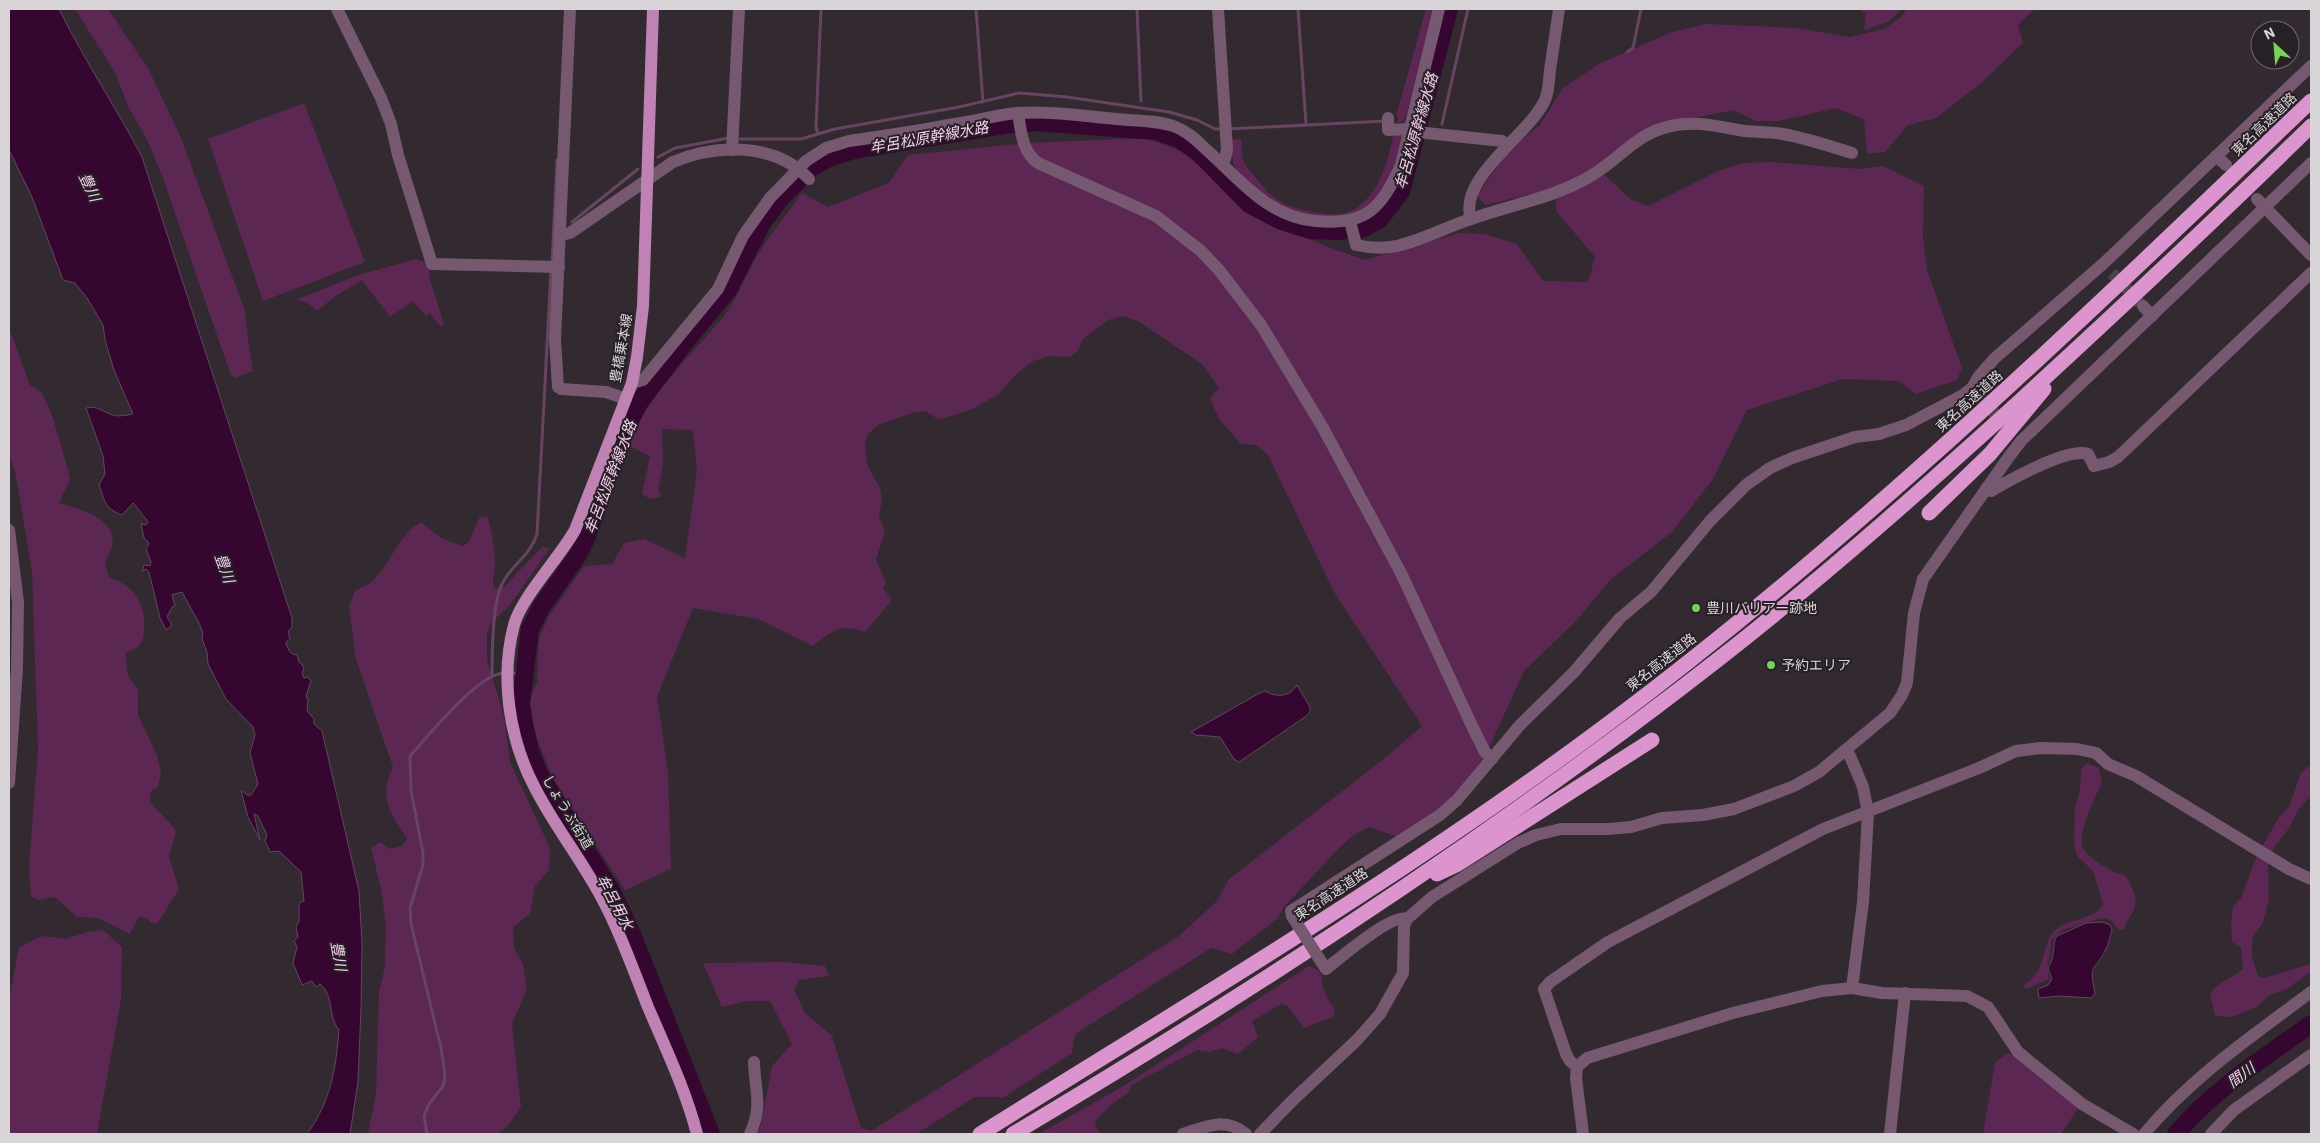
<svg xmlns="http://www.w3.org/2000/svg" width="2320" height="1143" font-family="'IBM Plex Sans','Noto Sans JP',sans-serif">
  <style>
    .green { fill: #5d2754 }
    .water { fill: #350730; stroke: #664462 }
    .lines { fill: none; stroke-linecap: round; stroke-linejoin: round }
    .stream { stroke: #664462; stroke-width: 3 }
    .river { stroke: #350730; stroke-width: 18 }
    .minor-tunnel { stroke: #4b4449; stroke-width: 12; stroke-dasharray: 12 6; stroke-linecap: butt }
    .minor { stroke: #765970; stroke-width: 12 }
    .major { stroke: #bf83b3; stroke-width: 12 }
    .highway { stroke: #db94ce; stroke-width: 15 }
    .minor-bridge { stroke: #765970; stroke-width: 12 }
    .poi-dot { fill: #78d158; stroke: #282027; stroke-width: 2 }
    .labels { text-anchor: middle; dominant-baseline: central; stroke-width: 4; stroke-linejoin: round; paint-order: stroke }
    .street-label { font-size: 14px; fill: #d9d4d8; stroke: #282027 }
    .poi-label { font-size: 14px; fill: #d9d4d8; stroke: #282027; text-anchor: start }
    .water-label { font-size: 15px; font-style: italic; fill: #f4ceeb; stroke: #282027 }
  </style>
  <rect width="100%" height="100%" fill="#322a30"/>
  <g class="green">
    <path d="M75 9H108L149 70 181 138 245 311 248 339 253 371 234 378 230 373 163 178 149 144 128 106 115 72Z"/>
    <path d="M1426 9H1435L1424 55 1404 121 1397 123 1399 117 1396 116Z"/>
    <path d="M1862 9H1901L1888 22 1864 30 1866 13 1862 12Z"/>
    <path d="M1907 9H2034L2018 25 2023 43 1981 83 1936 118 1908 125 1885 152 1867 154 1864 119 1836 108 1779 121H1755L1734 110 1659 125 1592 170 1557 188 1485 205 1477 195 1510 149 1540 125 1563 88 1599 64 1672 32 1707 24 1796 28 1850 37 1884 29 1900 18Z"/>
    <path d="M304 103 365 262 263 301 208 139Z"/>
    <path d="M1404 134 1397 162 1378 198 1350 217 1303 215 1265 198 1239 174 1233 163 1231 140 1241 139C1242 146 1241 156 1244 162 1247 168 1252 173 1256 178 1274 202 1288 208 1317 213 1332 215 1345 216 1358 207 1380 191 1388 161 1393 136Z"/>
    <path d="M1148 138 1184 153 1262 220 1336 250 1365 260 1459 233 1484 234 1517 244 1543 281 1588 282 1595 257 1556 211V197L1605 175 1630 199 1648 206 1718 171 1744 163 1771 162 1860 169 1883 166 1924 186 1923 236 1927 270 1962 368 1957 380 1916 394 1899 381 1843 379 1747 410 1713 479 1672 532 1611 579 1576 621 1524 671 1479 770 1449 803 1402 838 1369 827 1352 836 1338 849 1284 907 1278 918 1232 954 1211 948 1075 1034 1072 1053 1004 1097H975L916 1134H756L761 1124 772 1066 792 1044 770 1001H747L722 1007 703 963 785 962 825 966 829 976 799 980 794 989 805 1013 832 1036 861 1128 871 1131 1179 936 1217 901 1229 879 1385 758 1422 726 1334 592 1268 455 1256 445 1241 444 1219 419 1210 398 1219 388 1202 364 1138 321 1123 316 1108 320 1083 339 1078 351 1069 357 1050 356 1033 361 1015 375 999 394 972 409 942 419 936 418 926 411 912 413 878 425 867 435 865 447 868 467 880 488 882 499 879 517 885 531 876 560 886 582 883 588 892 600 865 632C839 623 834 630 813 646L758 619 693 608 657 697 668 772 671 869 625 890 552 777 530 721 527 704 537 683 539 638 549 616 584 566 612 564 624 543 644 539 685 558 697 470 693 430 662 429 663 466 658 490 662 496 650 499 642 494 650 456 631 447C634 407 701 346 727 312 739 295 745 276 756 258 769 235 787 214 802 193L828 207 889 183 908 155 1027 143Z"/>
    <path d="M417 259 426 263 429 268 430 280 444 324 441 327 430 313 426 316 413 301 390 317 362 280 334 297 317 311 307 302 296 300 358 275Z"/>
    <path d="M9 328 30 385 42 393 52 415 66 463 70 479 59 503C80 509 118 518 112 547 111 552 107 557 105 562L109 578C134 584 147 606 144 631 143 637 143 641 139 646 136 649 129 651 125 653L128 676 138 690V715L157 755 161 772 158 787 151 791 150 801C158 813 169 819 176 832L169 857 179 889 157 924 151 923 147 918 138 917 130 934 98 918 77 917 55 897 39 900 31 897 29 868 38 749 32 571 16 476 9 453Z"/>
    <path d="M487 516C492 531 495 550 495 566 494 576 491 580 495 589L504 587 542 547 550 548 509 606 491 623 487 634V660L504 716 510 762 550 848 549 870 535 886 530 914 513 927 514 948 523 964 527 989 512 1024 521 1107 506 1128 496 1134H368L376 1094 379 993 385 966 386 925 381 889 371 848 380 842 390 849 402 846 407 838C390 813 378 797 393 767L356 659 349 607 355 591C363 587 371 584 377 576 393 559 399 534 421 522L441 538 462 546 469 542 479 518Z"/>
    <path d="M2086 763 2099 768 2102 783C2096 795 2078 832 2082 846 2086 858 2114 873 2126 876 2130 884 2138 897 2135 907 2134 911 2126 922 2124 929L2119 930 2111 920 2101 918 2062 930 2051 941C2051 958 2045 962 2049 979L2026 989 2023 985C2051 970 2038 941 2059 927 2074 917 2093 921 2103 904L2093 871 2077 856 2074 843 2075 807 2080 790 2081 769Z"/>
    <path d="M2311 764V796L2298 810 2290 827 2273 849 2268 861 2269 899 2263 922 2252 939V956L2258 976 2263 978 2311 964V971L2287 989 2269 995 2258 1006 2232 1017 2215 1016 2210 994C2217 983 2232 978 2243 969L2241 948 2232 942 2231 922 2233 906 2241 898 2256 858 2279 817 2289 807 2301 773Z"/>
    <path d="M103 930 122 947 121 999 97 1134H9V1001L19 947 42 936 66 939 87 932Z"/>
    <path d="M1309 966C1323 971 1321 975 1323 988 1325 995 1331 1004 1335 1010L1333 1017 1304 1028 1288 1006 1281 1004 1252 1021 1258 1037 1238 1054 1222 1048 1209 1052 1197 1050 1131 1085 1129 1092 1111 1105 1095 1121 1099 1134H1039L1125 1085Z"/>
    <path d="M2006 1054H2016L2079 1107 2061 1134H1983L1995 1063Z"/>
  </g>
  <g class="water">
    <path d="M9 9H59C84 60 116 107 142 157L292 618V627L288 632 290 639 286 642C287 648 290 655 297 655L299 662 302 664 304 669 302 673 304 678 308 677 311 681 306 696 308 700 307 711 314 719V724L322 731 359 891 362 943 361 1008 358 1081 350 1134H307C330 1103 336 1069 339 1030 327 1015 335 997 320 984L316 987 312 981 302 985 293 963 297 947 294 941 298 937 296 927 299 921V903L304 901 301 872 279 851 270 852 265 841 267 835 258 816 254 814 260 840 248 817 241 790 247 795H251L258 784 250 753 255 735 253 727 226 699 208 664 207 652 202 639 203 633 200 625 182 592 172 595 175 606 172 607 167 617 172 625 166 630 160 618 149 572 146 569 142 571 144 565 150 566 151 562 146 549 149 543 144 538 141 524 146 525 148 522C146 519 136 506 133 503L122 515C104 508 105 501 99 485L105 474 103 456 86 408C98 405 102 412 113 415 119 417 127 415 133 414L114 370 105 340 103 325 87 298 75 283 63 280 32 197 9 150Z"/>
    <path d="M1297 685 1310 707V712L1305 717 1239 762 1234 759 1220 737 1196 735 1191 732 1258 694 1265 691C1277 698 1290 697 1297 685Z"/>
    <path d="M2103 922 2110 925 2112 930C2110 936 2109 943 2106 949 2095 972 2088 962 2095 993L2092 998 2058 996 2039 998 2038 989 2048 985 2052 979 2048 968C2056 955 2052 942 2057 936L2086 923Z"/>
  </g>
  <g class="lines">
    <g class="stream">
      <path d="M976 9 983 102"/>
      <path d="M1137 9 1141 101"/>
      <path d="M1298 9 1306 124"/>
      <path d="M1627 52 1633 48 1641 9"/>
      <path d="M1442 124 1468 9"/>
      <path d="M1228 129 1386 121"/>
      <path d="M818 134 816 127 821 9"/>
      <path d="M740 139H801L835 129 959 107 1019 93 1067 97 1169 112 1197 120 1215 129H1221"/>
      <path d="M658 157 675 148 729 138"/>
      <path d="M572 222 638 169"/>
      <path d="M552 264 557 160"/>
      <path d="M511 673H525"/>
      <path d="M492 676C492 653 492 604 502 584 511 565 531 555 537 534L551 270"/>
      <path d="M427 1134 424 1116 429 1104 443 1086 445 1075 441 1048 411 924 410 908 423 865V853L411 790 410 756C428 736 479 673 504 673"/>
    </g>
    <g class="river">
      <path d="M711 1134 632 934 612 892 539 774 530 751 524 723 521 704 530 629 542 606 578 555 586 539 623 435 639 403 681 347 728 290 762 223 781 198 811 168 829 158 854 150 1004 125 1035 122 1155 131 1179 139 1199 153 1249 204 1281 221 1310 230 1336 231 1362 229 1379 220 1401 192 1449 9"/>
      <path d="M2176 1134C2214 1089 2264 1058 2311 1024"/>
    </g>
    <g class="minor-tunnel">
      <path d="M2112 273 2140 303"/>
      <path d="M1979 396 2006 426"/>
    </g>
    <g class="minor">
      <path d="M337 9 381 98 391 124 398 155 432 264 559 267"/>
      <path d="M570 9 555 339 558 387 561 389 606 392 626 399"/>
      <path d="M1218 9 1227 150 1225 159 1222 163"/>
      <path d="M1018 113C1021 131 1022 152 1038 163L1156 216 1201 251 1219 270 1261 325 1322 426 1401 573 1473 728 1485 752 1492 759"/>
      <path d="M1388 118V130L1408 129 1426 133 1502 141 1507 145"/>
      <path d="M732 150 739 9"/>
      <path d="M2216 156 2226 165"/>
      <path d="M2257 199 2311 255"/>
      <path d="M1471 219C1457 178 1530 134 1545 100 1549 91 1549 79 1550 70 1553 49 1556 29 1559 9"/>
      <path d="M1350 221 1356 245C1370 248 1382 249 1397 246 1423 240 1446 227 1471 219 1510 205 1553 198 1589 177 1618 161 1636 133 1671 126 1698 120 1719 127 1745 131 1758 132 1770 132 1783 134 1806 138 1829 146 1852 153"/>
      <path d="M561 235 570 233 673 162C716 144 775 142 809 179"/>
      <path d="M2143 306 2152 316"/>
      <path d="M632 383 643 380 718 289 743 236 770 198 806 161 826 148 849 141C884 136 919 131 954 124 975 121 996 115 1017 113 1050 111 1083 116 1116 119 1135 121 1158 120 1176 127 1189 132 1199 143 1209 152 1241 181 1269 217 1315 221 1366 226 1381 209 1401 165L1439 9"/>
      <path d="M1986 489 1991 491C2010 480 2068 447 2088 454L2094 466 2109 462 2118 457 2311 273"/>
      <path d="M9 530 18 602 17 668 9 783"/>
      <path d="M1846 750 1850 756 1863 787 1868 813 1863 902 1852 988"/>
      <path d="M1292 916 1291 911 1440 815 1457 800 1520 725 1574 672 1620 618 1651 592 1710 521 1746 485 1770 468 1792 458 1855 437 1879 434 1906 425 1963 395 1972 388 1979 376 1995 358 2104 263 2311 66"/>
      <path d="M1322 963 1326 969C1340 958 1392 913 1407 919"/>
      <path d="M1577 1067 1570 1061 1566 1054 1544 989 1550 982 1608 942 1823 829 1979 768 2016 751 2041 748 2077 749 2096 753 2108 764 2136 776 2289 869 2311 879"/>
      <path d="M750 1134C763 1105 755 1092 754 1062"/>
      <path d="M1183 1134C1207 1126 1225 1117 1246 1134"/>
      <path d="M1260 1134 1293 1100 1357 1040 1380 1014 1403 973 1404 926 1407 919 1432 897 1518 843 1536 835 1561 829H1608L1631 827 1662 818 1703 815 1734 809 1794 786 1819 772 1890 713 1902 695 1907 683 1914 613 1923 579 2008 458 2021 441 2311 163"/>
      <path d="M1583 1134 1576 1078 1577 1067 1587 1058 1733 1013 1822 991 1852 988 1882 993 1967 996 1988 1007 2018 1052 2082 1104 2133 1134"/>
      <path d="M1890 1134 1905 993"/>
      <path d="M2144 1134C2193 1076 2251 1037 2311 992"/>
      <path d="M2211 1134 2234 1110 2311 1055"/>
    </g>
    <path class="major" d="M653 9 643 306 637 357 632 383 575 530C560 557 521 598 514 625 500 678 509 738 534 786 553 824 579 856 599 893 619 929 633 969 648 1007 666 1049 686 1091 697 1134"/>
    <g class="highway">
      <path d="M1929 513 1990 454 2044 389"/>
      <path d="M1437 874 1458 864 1652 740"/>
      <path d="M980 1134C1191 1002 1406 875 1605 726 1858 537 2084 318 2311 101"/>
      <path d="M1013 1134C1257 989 1496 833 1720 658 1825 576 1924 488 2022 399 2120 309 2216 219 2311 126"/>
    </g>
    <path class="minor-bridge" d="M1292 916 1322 963"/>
  </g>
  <g class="poi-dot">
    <circle cx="1696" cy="608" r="5"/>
    <circle cx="1771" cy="665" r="5"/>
  </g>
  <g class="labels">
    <g class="street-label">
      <text transform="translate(2264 124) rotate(-44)">東名高速道路</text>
      <text transform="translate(621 348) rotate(-80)">豊橋乗本線</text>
      <text transform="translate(1969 401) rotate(-42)">東名高速道路</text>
      <text transform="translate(1661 662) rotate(-38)">東名高速道路</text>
      <text transform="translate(568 812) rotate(59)">しょうぶ街道</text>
      <text transform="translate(1331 894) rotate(-33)">東名高速道路</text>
    </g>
    <g class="poi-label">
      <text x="1706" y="608">豊川バリアー跡地</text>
      <text x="1781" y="665">予約エリア</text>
    </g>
    <g class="water-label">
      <text transform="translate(1416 131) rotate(-74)">牟呂松原幹線水路</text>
      <text transform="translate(929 137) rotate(-10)">牟呂松原幹線水路</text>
      <text transform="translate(90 187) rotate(65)">豊川</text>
      <text transform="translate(610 477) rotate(-69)">牟呂松原幹線水路</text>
      <text transform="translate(225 568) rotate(70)">豊川</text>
      <text transform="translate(615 902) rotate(62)">牟呂用水</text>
      <text transform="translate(339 956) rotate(80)">豊川</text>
      <text transform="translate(2241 1075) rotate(-37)">間川</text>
    </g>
  </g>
  <rect width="2320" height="1143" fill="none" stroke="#d9d4d8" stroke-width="20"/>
  <g transform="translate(2275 45) rotate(334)"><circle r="24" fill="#282027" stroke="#6f686e"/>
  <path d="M0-4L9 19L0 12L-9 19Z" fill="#78d158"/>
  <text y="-8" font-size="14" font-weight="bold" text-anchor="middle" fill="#d9d4d8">N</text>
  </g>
</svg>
